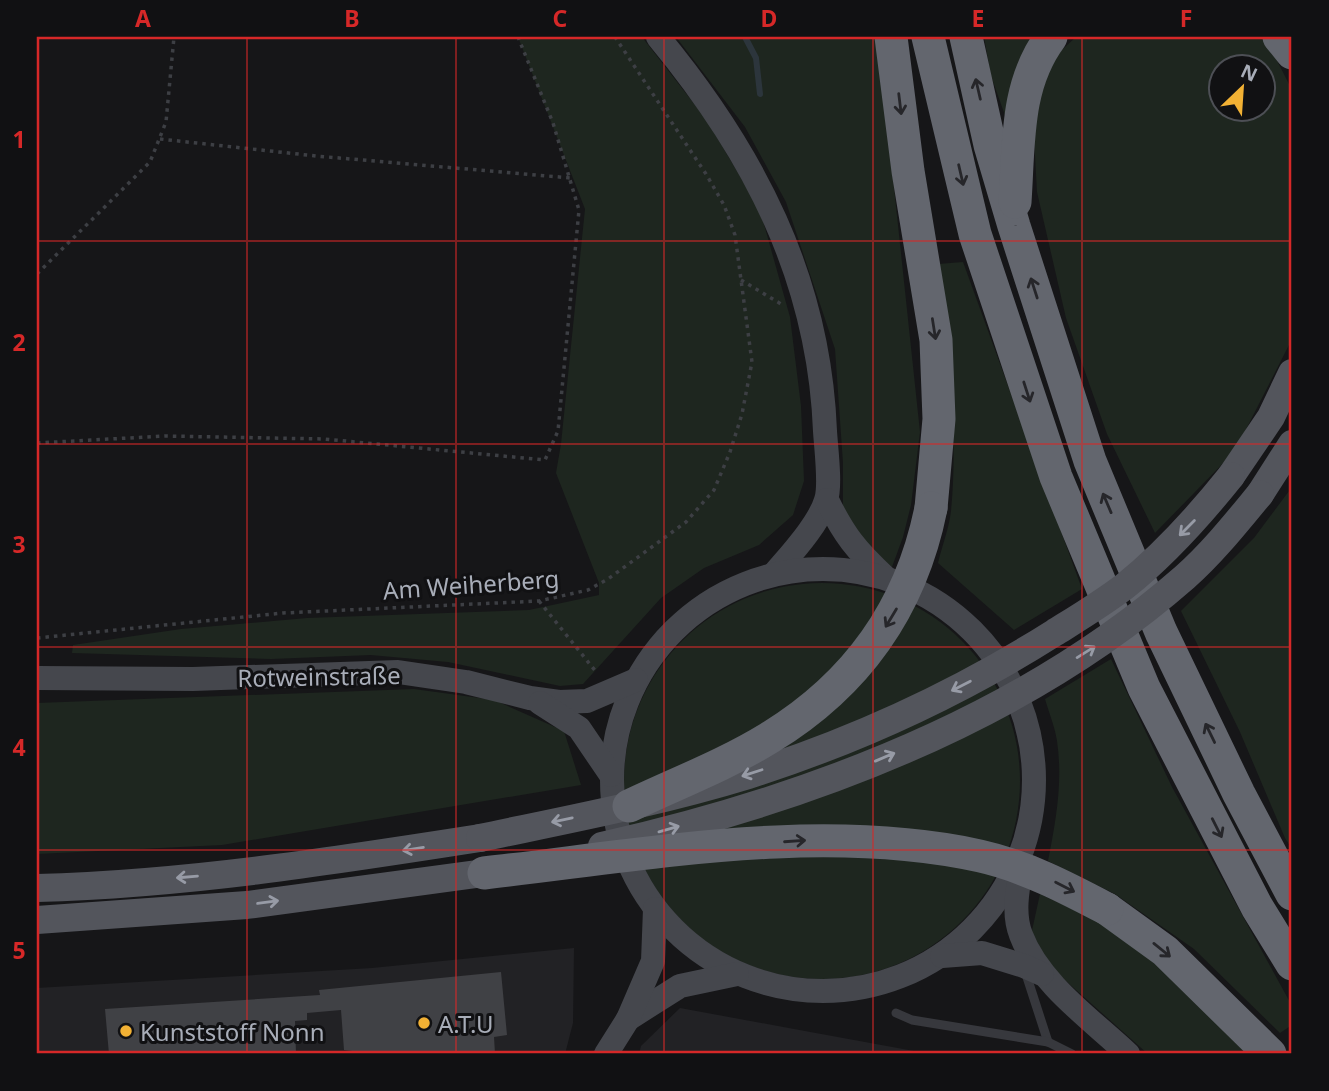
<svg xmlns="http://www.w3.org/2000/svg" width="1329" height="1091" font-family="'Noto Sans',sans-serif">
  <style>
    .built { fill: #222225 }
    .green { fill: #1e261f; fill-rule: evenodd }
    .lines { fill: none; stroke-linecap: round; stroke-linejoin: round }
    .stream { stroke: #2c353c; stroke-width: 6 }
    .building { fill: #404145 }
    .path { stroke: #3d3f44; stroke-width: 3.5; stroke-dasharray: 3.5 5; stroke-linecap: butt }
    .service { stroke: #37383d; stroke-width: 9 }
    .secondary { stroke: #45474d; stroke-width: 24 }
    .primary { stroke: #53555c; stroke-width: 28 }
    .motorway { stroke: #63666e; stroke-width: 33 }
    .primary-bridge { stroke: #53555c; stroke-width: 28 }
    .motorway-bridge { stroke: #63666e; stroke-width: 33 }
    .oneway { stroke: #26262a }
    .oneway2 { stroke: #979ba6 }
    .grid { fill: none; stroke: #d62828; stroke-width: 2; stroke-opacity: 0.55 }
    .poi-dot { fill: #f2b134; stroke: #111113; stroke-width: 2.5 }
    .labels { text-anchor: middle; dominant-baseline: central; stroke-width: 6; stroke-linejoin: round; paint-order: stroke }
    .street-label { font-size: 24px; fill: #a8adb8; stroke: #111113 }
    .poi-label { font-size: 24px; fill: #a8adb8; stroke: #111113; text-anchor: start }
    .neatline { fill: none; stroke: #d62828; stroke-width: 2.5 }
    .grid-label { font-size: 23px; text-anchor: middle; font-weight: bold; fill: #d62828 }
  </style>
  <rect width="100%" height="100%" fill="#161618"/>
  <g class="built">
    <path d="M574 948 573 1023 565 1054H37V988L372 968Z"/>
    <path d="M680 1008 794 1029 914 1051V1054H639L641 1046Z"/>
  </g>
  <g class="green">
    <path d="M518 37H642L706 119 760 210 790 317 801 406 804 481 793 515 759 545 704 568 661 598 583 684 560 686 448 662 371 655 271 659 72 653 73 645 181 629 307 618 529 610 599 595V583L556 473 561 444 585 209Z"/>
    <path d="M676 37H878L920 432 911 505 903 537 892 567 857 536 843 509V463L835 349 786 202 745 127Z"/>
    <path d="M984 37H1037L1007 121 991 76Z"/>
    <path d="M1076 37H1265L1292 90V339L1235 451 1155 533 1107 434 1066 318 1037 192 1033 119 1054 57ZM1220 66H1262V108H1220Z"/>
    <path d="M963 262 1082 589 1014 630 938 563C942 546 949 528 951 511 959 429 947 346 938 264Z"/>
    <path d="M1292 487V849L1285 838 1240 732 1181 611 1254 538Z"/>
    <circle cx="822" cy="781" r="198"/>
    <path d="M1111 659 1172 787 1292 1006V1025L1280 1033 1194 949 1115 894 1048 861C1056 820 1063 782 1057 741 1055 727 1049 713 1045 699Z"/>
    <path d="M414 689 494 700 564 731 581 785 222 845 37 854V703Z"/>
    <path d="M1040 894 1106 924 1171 973 1256 1054H1148L1048 965 1031 935Z"/>
  </g>
  <g class="lines">
    <path class="stream" d="M745 37 756 58 760 94"/>
  </g>
  <path class="building" d="M501 972 507 1035 494 1037 495 1054H376L344 1050 341 1010 307 1013V1020L295 1021 296 1054H232V1051L109 1054 105 1009 320 995 319 990Z"/>
  <g class="lines">
    <g class="path">
      <path d="M160 139 316 156 571 178"/>
      <path d="M37 274 150 162 166 122 174 37"/>
      <path d="M741 280 781 304"/>
      <path d="M37 443 165 436 324 439 545 460 558 431 579 210 553 123 518 37"/>
      <path d="M539 601 597 673"/>
      <path d="M37 638 283 613 539 601 588 590 608 579 686 522 714 490 730 452 742 414 752 362 735 235 724 205 706 174 615 37"/>
    </g>
    <g class="service">
      <path d="M1025 971 1048 1042"/>
      <path d="M896 1013 912 1020 1048 1042 1072 1054"/>
    </g>
    <g class="secondary">
      <path d="M658 37C754 153 819 278 825 431 826 448 831 486 826 500 819 524 790 555 774 574"/>
      <path d="M827 500C844 535 856 550 885 577"/>
      <circle cx="823" cy="780" r="211"/>
      <path d="M37 678 193 679 398 672 466 682 530 698 559 702 587 701 636 680"/>
      <path d="M540 703 579 728 611 775"/>
      <path d="M1021 871C1017 891 1013 915 1021 935 1039 983 1092 1020 1128 1054"/>
      <path d="M942 956 982 953 1024 966 1042 974"/>
      <path d="M628 1019 680 986 737 974"/>
      <path d="M606 1054 628 1019 653 961 655 909"/>
    </g>
    <g class="primary">
      <path d="M1231 476 1271 417 1292 373"/>
      <path d="M1260 494 1292 444"/>
      <path d="M37 888C186 884 333 861 480 838"/>
      <path d="M37 920 247 905 484 873"/>
    </g>
    <g class="motorway">
      <path d="M891 37 908 171 936 340 939 419 931 508"/>
      <path d="M928 37 975 234 1056 477 1144 688 1257 907 1292 964"/>
      <path d="M966 37 990 145 1014 226 1090 461 1161 632 1239 794 1292 894"/>
      <path d="M1279 37 1292 53"/>
      <path d="M1015 202C1019 144 1015 85 1051 37"/>
      <path d="M1107 909 1165 951 1270 1054"/>
    </g>
    <g class="primary-bridge">
      <path d="M480 838C570 819 660 802 748 775 855 741 959 693 1054 633 1078 618 1103 603 1125 586 1165 554 1199 516 1231 476"/>
      <path d="M602 846C810 799 1023 719 1185 577 1213 552 1236 523 1260 494"/>
    </g>
    <g class="motorway-bridge">
      <path d="M629 806C675 784 725 765 769 738 856 685 911 608 931 508"/>
      <path d="M484 873C645 855 819 821 980 856 1025 866 1067 888 1107 909"/>
    </g>
  </g>
  <defs><path id="oneway-shaft" d="M-6 0H5M1.5-3L5.5 0L1.5 3" fill="none" stroke-width="1.6" stroke-linecap="round" stroke-linejoin="round" transform="scale(1.75)"/></defs>
  <g class="oneway">
    <use href="#oneway-shaft" transform="translate(978 89) rotate(-103)"/>
    <use href="#oneway-shaft" transform="translate(900 104) rotate(83)"/>
    <use href="#oneway-shaft" transform="translate(961 175) rotate(77)"/>
    <use href="#oneway-shaft" transform="translate(1034 288) rotate(-108)"/>
    <use href="#oneway-shaft" transform="translate(934 329) rotate(81)"/>
    <use href="#oneway-shaft" transform="translate(1027 392) rotate(72)"/>
    <use href="#oneway-shaft" transform="translate(1107 503) rotate(-113)"/>
    <use href="#oneway-shaft" transform="translate(891 618) rotate(121)"/>
    <use href="#oneway-shaft" transform="translate(1210 733) rotate(-116)"/>
    <use href="#oneway-shaft" transform="translate(1217 828) rotate(63)"/>
    <use href="#oneway-shaft" transform="translate(795 841) rotate(-4)"/>
    <use href="#oneway-shaft" transform="translate(1065 887) rotate(27)"/>
    <use href="#oneway-shaft" transform="translate(1162 950) rotate(39)"/>
  </g>
  <g class="oneway2">
    <use href="#oneway-shaft" transform="translate(1187 528) rotate(135)"/>
    <use href="#oneway-shaft" transform="translate(1086 652) rotate(-32)"/>
    <use href="#oneway-shaft" transform="translate(961 686) rotate(153)"/>
    <use href="#oneway-shaft" transform="translate(885 757) rotate(-23)"/>
    <use href="#oneway-shaft" transform="translate(752 773) rotate(162)"/>
    <use href="#oneway-shaft" transform="translate(562 820) rotate(168)"/>
    <use href="#oneway-shaft" transform="translate(669 829) rotate(-16)"/>
    <use href="#oneway-shaft" transform="translate(413 849) rotate(171)"/>
    <use href="#oneway-shaft" transform="translate(187 877) rotate(175)"/>
    <use href="#oneway-shaft" transform="translate(268 902) rotate(-8)"/>
  </g>
  <path class="grid" d="M247 37V1054M456 37V1054M664 37V1054M873 37V1054M1082 37V1054M37 241H1292M37 444H1292M37 647H1292M37 850H1292"/>
  <g class="poi-dot">
    <circle cx="424" cy="1023" r="7"/>
    <circle cx="126" cy="1031" r="7"/>
  </g>
  <g class="labels">
    <g class="street-label">
      <text transform="translate(471 584) rotate(-4)">Am Weiherberg</text>
      <text transform="translate(319 676) rotate(-1)">Rotweinstraße</text>
    </g>
    <g class="poi-label">
      <text x="438" y="1023">A.T.U</text>
      <text x="140" y="1031">Kunststoff Nonn</text>
    </g>
  </g>
  <rect width="1329" height="1091" fill="none" stroke="#111113" stroke-width="77"/>
  <g transform="translate(1242 88) rotate(25)"><circle r="33" fill="#111113" stroke="#4d4f55" stroke-width="2"/>
  <path d="M0-5L12 26L0 18L-12 26Z" fill="#f2b134"/>
  <text y="-10" font-size="19" font-weight="bold" text-anchor="middle" fill="#a8adb8">N</text>
  </g>
  <rect x="38" y="38" width="1252" height="1014" class="neatline"/>
  <g class="grid-label">
    <text x="143" y="27">A</text>
    <text x="352" y="27">B</text>
    <text x="560" y="27">C</text>
    <text x="769" y="27">D</text>
    <text x="978" y="27">E</text>
    <text x="1186" y="27">F</text>
    <text x="19" y="148">1</text>
    <text x="19" y="351">2</text>
    <text x="19" y="553">3</text>
    <text x="19" y="756">4</text>
    <text x="19" y="959">5</text>
  </g>
</svg>
